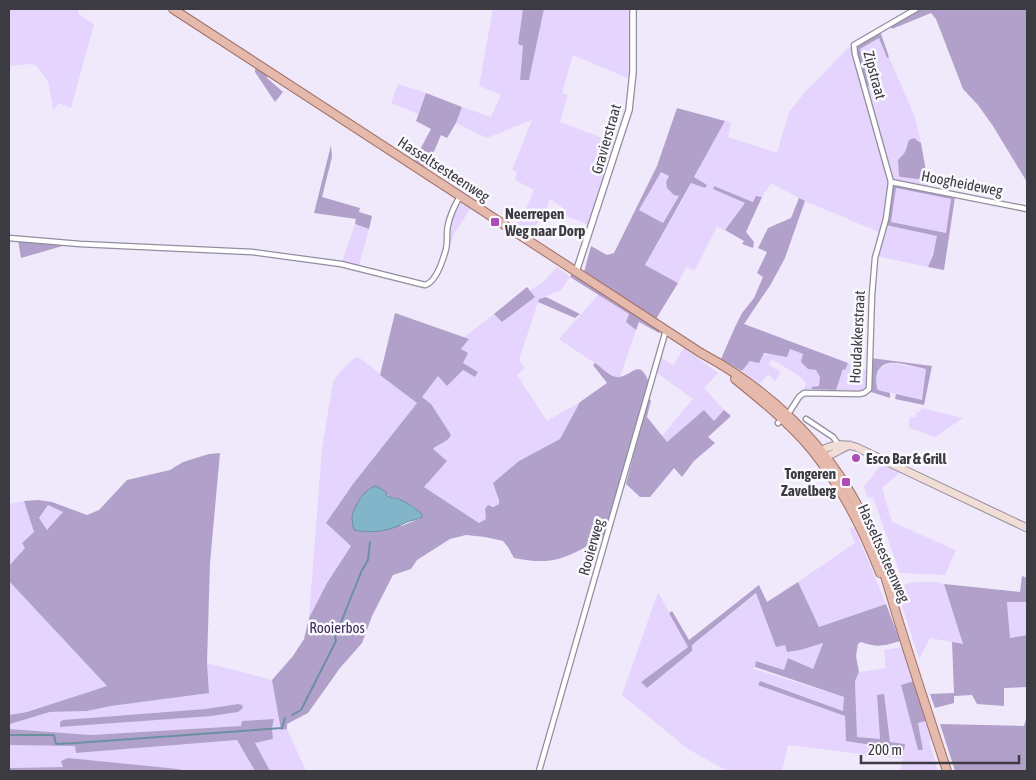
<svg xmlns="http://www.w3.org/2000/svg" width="1036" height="780" font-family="'Asap Condensed',sans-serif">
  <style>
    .green { fill: #e4d4fe; fill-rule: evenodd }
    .forest { fill: #b1a1ca; fill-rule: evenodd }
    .water { fill: #82b4ca; stroke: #6d90a1 }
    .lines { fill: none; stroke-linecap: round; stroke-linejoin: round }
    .stream { stroke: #6d90a1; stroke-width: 2 }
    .minor-casing { stroke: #938d9d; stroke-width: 7 }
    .tertiary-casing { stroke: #938d9d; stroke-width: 8 }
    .secondary-casing { stroke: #938d9d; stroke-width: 9 }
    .primary-casing { stroke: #a06f64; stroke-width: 10 }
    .minor { stroke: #fff; stroke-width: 4.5 }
    .tertiary { stroke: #fff; stroke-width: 5.5 }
    .secondary { stroke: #f2dcd6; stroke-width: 7 }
    .primary { stroke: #e6b9ad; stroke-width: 8 }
    .poi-dot { fill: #ae4db5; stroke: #faf9fd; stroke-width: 2 }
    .labels { text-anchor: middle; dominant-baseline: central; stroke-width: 5; stroke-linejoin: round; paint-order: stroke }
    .street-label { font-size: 15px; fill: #3d3b42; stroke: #faf9fd }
    .poi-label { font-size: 15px; font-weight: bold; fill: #3d3b42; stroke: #faf9fd; text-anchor: start }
    .park-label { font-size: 15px; fill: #40295d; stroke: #faf9fd }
  </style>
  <rect width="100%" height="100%" fill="#efe9fb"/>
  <g class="green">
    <path d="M9 9H54L59 11V9H79L78 14 94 24 71 108 58 103 56 108 53 109 48 81 36 65 30 64 9 66Z"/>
    <path d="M493 9H523L518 43 523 46 520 80H529L544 9H631L630 79 573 55 562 93 568 95 560 122 616 143 589 225 561 214 563 208 550 199 546 210 529 236 516 225 527 207 534 190 515 180 517 172 512 170 532 120 487 138 456 123 462 107 491 117 501 95 479 86Z"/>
    <path d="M879 38 886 57H889L915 117 921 143 918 139 907 144 905 152 901 155V177L923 179 927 177 928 186 895 180 892 176 865 87 869 86 860 49Z"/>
    <path d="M849 47 852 48 889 181V190L881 233 805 201 771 183 762 197 756 196 754 202 714 186 713 189 745 203 725 230 717 227 694 271 686 267 678 283 645 265 692 183 705 188 707 185 694 177 725 121 731 122 728 137 777 153 789 112 806 91Z"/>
    <path d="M398 84 426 93 418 114 391 103Z"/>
    <path d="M661 171 669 176 666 182 679 196 663 223 639 210Z"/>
    <path d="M896 188 951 199 946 233 891 222Z"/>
    <path d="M462 203 471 208 455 232 448 249 449 226 457 205Z"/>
    <path d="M355 224 369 229 359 265 342 262Z"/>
    <path d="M886 225 938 236 928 267 877 256Z"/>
    <path d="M557 267 570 277 561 290 539 299 519 360 525 368 517 375 547 421 580 402 560 439 519 461 493 483 499 500V504L485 509 486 519 479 523 424 487C427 476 429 454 436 447 442 440 444 444 451 435L422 397 438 376 463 370 475 377 478 372 463 363 461 349 469 339 464 337 494 314 502 322 534 296 530 290 542 283Z"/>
    <path d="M599 294 630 315 626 322 636 330 620 377H615L559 339Z"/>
    <path d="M684 348 718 373 704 388 724 410 714 421 704 410 667 442 662 436 693 399 656 372 660 357 673 365Z"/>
    <path d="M789 349 803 354 811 369 816 370 820 377 819 387H812L811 389 804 390 806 383 801 377 771 359 769 365 781 372 775 381 768 374 760 384 742 371C759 351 763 353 787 357Z"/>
    <path d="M357 357 361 359 417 403 353 484 326 523 352 546 327 583 309 618 322 449 333 382 340 372 353 359Z"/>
    <path d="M848 363 868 371 867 386 863 391 836 390 843 369H845Z"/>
    <path d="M890 363 926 369 922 400 878 390C873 378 878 367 890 363Z"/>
    <path d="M921 408 963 418 935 437 909 428 910 417 915 418 917 412H920Z"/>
    <path d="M881 465 900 472 882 488 892 522 956 550 945 575 900 573 873 497 868 498 864 487Z"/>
    <path d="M24 501 34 532 22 543 25 548 9 566V504Z"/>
    <path d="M48 505 63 512 47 531 39 518Z"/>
    <path d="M854 527 886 604 819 627 798 582 855 543 849 528Z"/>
    <path d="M9 581 107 686 27 712 9 715Z"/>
    <path d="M914 582H936L944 584 963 644 930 638 919 659 896 587Z"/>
    <path d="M658 592 688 647 641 682 647 688 692 651V645L757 593 785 645 787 652 800 650 823 642 813 669 788 658 784 670 757 661 754 669 844 697 843 711 760 681 845 716 846 741 890 742 877 695 880 739 857 737 855 681 859 672 886 668 884 650 902 647 914 681 901 686 918 750 923 749 918 723 926 721 932 740 929 741 938 771H900L903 759 788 745 782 771H730L724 769 688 749 622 695Z"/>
    <path d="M1007 601 1026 602 1027 635 1010 638Z"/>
    <path d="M207 663 272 680 281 730 287 729 306 771H270L255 743 273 739 272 728 274 719 241 726 91 735 9 729 10 724 50 712 87 711 111 706 209 692ZM238 704V712L212 716 60 727 88 718 205 709Z"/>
    <path d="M237 740 255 771H185L178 769 129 765 9 768V745L76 746 77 753Z"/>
  </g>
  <g class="forest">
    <path d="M523 9H544L529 80H520L523 46 518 44Z"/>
    <path d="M921 9H1026L1027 10V182L993 126 978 105 963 89 936 19 931 13 892 29 891 25Z"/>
    <path d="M880 31 889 57 887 58 879 38 860 49 869 86 865 87 855 47Z"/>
    <path d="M257 68 268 75 267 78 283 92 275 102 255 72V69Z"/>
    <path d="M426 93 462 107 456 123 447 138 441 135 427 168 414 161 431 129 416 121Z"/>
    <path d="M677 108 725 121 694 177 707 185 705 188 691 183 645 265 678 283 656 319 584 272 591 246 607 255 614 253 657 166ZM661 172 669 176 666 182 667 188 674 195 679 196 663 223 639 210Z"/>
    <path d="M914 138 921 143 927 177 918 179 901 177 899 176 898 160 905 152 909 140Z"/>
    <path d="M331 145 332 157 322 197 360 208 359 212 372 216 369 229 355 224 356 219 314 213Z"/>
    <path d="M893 184 955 197 944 270 928 267 933 255 937 236 886 225ZM896 188 951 199 946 233 891 222Z"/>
    <path d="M714 186 753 202 756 196 762 197 746 232 754 242 753 248 742 244 744 241 725 230 745 203 713 189Z"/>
    <path d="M799 198 805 201 785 258 771 284 744 324 848 363 845 370 843 369 836 390 811 389 812 387 819 386 820 377 816 370 808 369 801 362 803 354 790 349 787 357 764 353 759 363 750 361 742 371 721 359 735 327 742 313 754 298 763 277 757 273 767 252 758 248 768 228 791 218Z"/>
    <path d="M18 240 66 244V245L21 258Z"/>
    <path d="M572 273 660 330 659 333 639 322 636 330 626 322 629 314 570 277Z"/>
    <path d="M527 287 535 297 502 322 494 314Z"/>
    <path d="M546 297 580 314 575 318 538 302 539 299Z"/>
    <path d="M395 313 469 339 461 349 468 353 463 363 478 372 475 377 463 370 447 386 438 376 422 397 431 404 451 435C447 443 439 443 433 449L447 461 424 487 479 523 486 519 485 509 488 505 493 507 499 504V500L493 483 519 461 560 439 580 402 607 383 593 365 595 363C601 367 610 376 616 377 631 379 639 355 649 383L605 537C595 540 588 546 580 550 556 563 540 563 514 558L508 547 503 541 485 537 466 535 450 539 417 560 411 569 393 575 372 616 362 643 340 668 308 713 287 724V729L281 730 272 680 293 656 304 639 309 618 327 583 351 546 326 523 353 484 417 403 380 375ZM376 486 390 497 397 498 416 509 419 519 401 526Z"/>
    <path d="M871 358 932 366 924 405 895 399 896 394 922 400 926 369C915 367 900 362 889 363 876 365 874 380 878 390L890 393V398L871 392Z"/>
    <path d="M648 399 651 400 647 417 667 442 704 410 714 421 724 410 731 416 708 437 715 443 694 461 682 477 674 468 650 497H640L626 484Z"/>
    <path d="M220 453 210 563 207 663 209 693 111 706 87 711 50 712 10 724 9 727V715L27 712 107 686 9 581V566L25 548 22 543 34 532 24 501 38 500 52 502 87 515 99 510 127 480 170 470 183 462 209 454ZM48 505 63 512 47 530 39 518Z"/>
    <path d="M1022 576 1027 578V616L1026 602H1007L1010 638 1027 635V687L1004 688V706L977 704 972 695 954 696V703L935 708 930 694 954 693 952 642 963 644 944 584 1020 592Z"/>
    <path d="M798 582 819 627 886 604 900 641C883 646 878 648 861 642L858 644 856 656 859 672 855 681 857 737 880 739 877 695 884 694 890 742 905 744 904 750 846 741 845 716 758 685 760 681 843 711 844 697 755 667 756 661 784 670 788 658 813 669 823 643 800 650 787 652 785 645 776 647 756 593 692 645V651L647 688 641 682 688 647 669 613 672 611 689 640 759 585 767 602Z"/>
    <path d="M914 681 926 721 918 723 923 750H918L901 685Z"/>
    <path d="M238 704 242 705 243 708 238 712 212 716 60 727V722L63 720 205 709Z"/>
    <path d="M1027 716V771H955L940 724 1024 726Z"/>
    <path d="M274 719 272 728 273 739 255 743 270 771H255L237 740 76 753 75 746 9 745V729L91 735 241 726 242 721Z"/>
    <path d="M68 758 178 769 185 771H9V768L63 767 61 761Z"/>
  </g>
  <path class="water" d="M376 486 386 492 387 496C391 498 395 498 399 499 408 503 415 508 422 514V517C417 520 412 520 407 522 389 531 373 534 354 530 353 526 352 522 352 518 353 507 365 488 376 486Z"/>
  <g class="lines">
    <g class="stream">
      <path d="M292 715 301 710 336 641 335 637 362 570 368 560 370 542"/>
      <path d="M9 735H54L56 744 76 743 282 728 285 718"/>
      <path d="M9 771H28"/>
    </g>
    <g class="minor-casing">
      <g id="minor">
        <path d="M891 182 1027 209"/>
        <path d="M9 238 80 244 252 252 341 264 425 285C436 282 443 260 446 249 448 241 446 233 448 225 450 215 455 205 460 196"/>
        <path d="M806 419 833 437 839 445"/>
        <path d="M778 423 790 411 799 397 804 393 859 394 864 393 869 389 872 295 875 258 886 219 891 182 855 54 854 45 916 9"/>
        <path d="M539 771 666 330"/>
      </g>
    </g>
    <g class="tertiary-casing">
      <path id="tertiary" d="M576 272 629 110 633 72V9"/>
    </g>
    <g class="secondary-casing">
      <path id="secondary" d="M850 445C839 449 830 458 818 458L821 451C832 444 843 443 856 447L1027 528"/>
    </g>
    <g class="primary-casing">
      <g id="primary">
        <path d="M173 9 701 353C768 389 826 443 861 512 877 545 886 580 897 616 913 668 930 719 947 771"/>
        <path d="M735 379C761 400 789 423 811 449 841 486 863 529 880 573"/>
      </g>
    </g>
    <use href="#minor" class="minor"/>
    <use href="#tertiary" class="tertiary"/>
    <use href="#secondary" class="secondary"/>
    <use href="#primary" class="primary"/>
  </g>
  <g class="poi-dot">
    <rect x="490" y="217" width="10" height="10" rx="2.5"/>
    <circle cx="856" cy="458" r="5"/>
    <rect x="841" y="477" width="10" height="10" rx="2.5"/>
  </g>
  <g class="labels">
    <g class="street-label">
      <text transform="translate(875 75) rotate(75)">Zipstraat</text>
      <text transform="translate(606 139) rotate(-74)">Gravierstraat</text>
      <text transform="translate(444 169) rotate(33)">Hasseltsesteenweg</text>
      <text transform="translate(962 183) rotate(11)">Hoogheideweg</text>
      <text transform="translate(857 337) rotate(-87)">Houdakkerstraat</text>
      <text transform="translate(591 547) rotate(-74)">Rooierweg</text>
      <text transform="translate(884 553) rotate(66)">Hasseltsesteenweg</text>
    </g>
    <g class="poi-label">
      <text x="505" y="213">Neerrepen<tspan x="505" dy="17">Weg naar Dorp</tspan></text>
      <text x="866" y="458">Esco Bar &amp; Grill</text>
      <text x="836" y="473" text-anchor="end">Tongeren<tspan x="836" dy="17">Zavelberg</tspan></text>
    </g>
    <g class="park-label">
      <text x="337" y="627">Rooierbos</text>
    </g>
  </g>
  <rect width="1036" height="780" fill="none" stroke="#3d3b42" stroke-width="20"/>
  <path d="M861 755v8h158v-8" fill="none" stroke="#3d3b42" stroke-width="2.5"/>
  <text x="868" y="755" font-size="15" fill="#3d3b42" stroke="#faf9fd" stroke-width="4" paint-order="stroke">200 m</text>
</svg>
